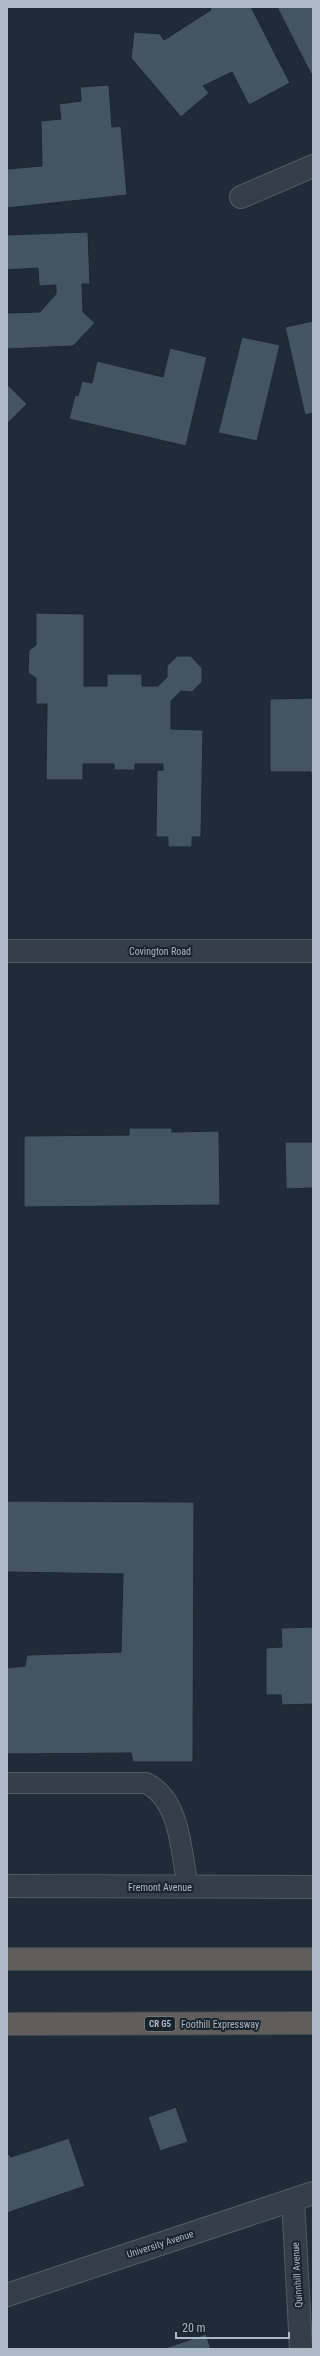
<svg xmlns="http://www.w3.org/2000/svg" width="320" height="2356" font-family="'Roboto Condensed',sans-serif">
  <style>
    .building { fill: #455461; stroke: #1b252e }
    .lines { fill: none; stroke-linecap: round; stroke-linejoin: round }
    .service-casing { stroke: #505c66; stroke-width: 22 }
    .minor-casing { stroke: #505c66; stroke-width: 24 }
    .trunk-casing { stroke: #3e4952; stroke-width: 24 }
    .service { stroke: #333e48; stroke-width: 20 }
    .minor { stroke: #333e48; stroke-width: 22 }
    .trunk { stroke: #605e5c; stroke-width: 22 }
    .labels { text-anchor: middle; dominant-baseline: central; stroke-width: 4; stroke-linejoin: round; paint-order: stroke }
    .shield { fill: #19232c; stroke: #818c97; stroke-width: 1 }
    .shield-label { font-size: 9px; font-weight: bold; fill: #adb9c5 }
    .street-label { font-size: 10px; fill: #adb9c5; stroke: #19232c }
  </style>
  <rect width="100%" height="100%" fill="#1f2c37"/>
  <g class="building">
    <path d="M210 7H251L290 83 249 105 232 72 203 86 209 93 181 117 131 58 134 32 160 34 164 40 211 10Z"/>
    <path d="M277 7H313V73L311 74Z"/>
    <path d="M109 85 112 127 121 126 127 195 7 208V169L42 166 41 121 61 119 59 104 81 101 80 87Z"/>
    <path d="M88 232 90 284H82L83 312 95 323 73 346 7 349V313L40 312 56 294V285L39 286 38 268 7 270V235Z"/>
    <path d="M313 321V413L305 415 285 327Z"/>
    <path d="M242 337 280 345 257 441 218 433Z"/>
    <path d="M170 348 207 357 186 446 69 419 75 395 78 396 82 381 92 383 97 361 163 377Z"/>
    <path d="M7 384 27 404 7 424Z"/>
    <path d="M36 613 84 614V686H107V674H142V686H158L167 677V666L177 656H191L202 668V682L192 692 181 691 171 701V729L203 730 201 837H192V847H168V837H156L157 770H163V764H135V770H114V764H83V780H46L47 704H36V678L28 673 29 650 36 645Z"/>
    <path d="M313 698V776H311V772H270V699Z"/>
    <path d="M129 1128H172V1132L219 1131 220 1205 24 1207V1136L129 1135Z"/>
    <path d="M285 1142H313V1188L286 1189Z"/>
    <path d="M7 1501 194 1502 193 1762H133L131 1753 7 1754V1668L25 1666 27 1655 121 1652 123 1574 7 1572Z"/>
    <path d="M313 1627V1704L282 1705 281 1695H266V1648L282 1647 281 1628Z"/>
    <path d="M176 2107 188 2142 160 2151 148 2117Z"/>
    <path d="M69 2138 85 2186 7 2213V2152L11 2157Z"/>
    <path d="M206 2334 211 2349H163Z"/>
  </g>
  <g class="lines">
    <g class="service-casing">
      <path id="service" d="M7 1783H146C181 1800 181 1853 188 1887"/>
    </g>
    <g class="minor-casing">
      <g id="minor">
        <path d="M241 197 313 166"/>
        <path d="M7 951H313"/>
        <path d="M7 1886 313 1887"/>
        <path d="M293 2200 301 2349"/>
        <path d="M7 2295 313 2193"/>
      </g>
    </g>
    <g class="trunk-casing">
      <g id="trunk">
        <path d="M7 1959H313"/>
        <path d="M7 2024 313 2023"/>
      </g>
    </g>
    <use href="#service" class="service"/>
    <use href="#minor" class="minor"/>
    <use href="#trunk" class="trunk"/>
  </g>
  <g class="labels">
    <rect class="shield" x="145" y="2017" width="30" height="14" rx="3"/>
    <g class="shield-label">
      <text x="160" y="2024">CR G5</text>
    </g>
    <g class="street-label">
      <text x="160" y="951">Covington Road</text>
      <text x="160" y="1887">Fremont Avenue</text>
      <text x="220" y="2024">Foothill Expressway</text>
      <text transform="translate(160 2244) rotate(-18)">University Avenue</text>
      <text transform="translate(297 2275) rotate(-93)">Quinnhill Avenue</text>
    </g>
  </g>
  <rect width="320" height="2356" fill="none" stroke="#adb9c5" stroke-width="16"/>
  <path d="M176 2332v6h113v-6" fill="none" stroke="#adb9c5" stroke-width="2"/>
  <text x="182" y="2332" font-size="12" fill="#adb9c5" stroke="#19232c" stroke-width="3" paint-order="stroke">20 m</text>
</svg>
